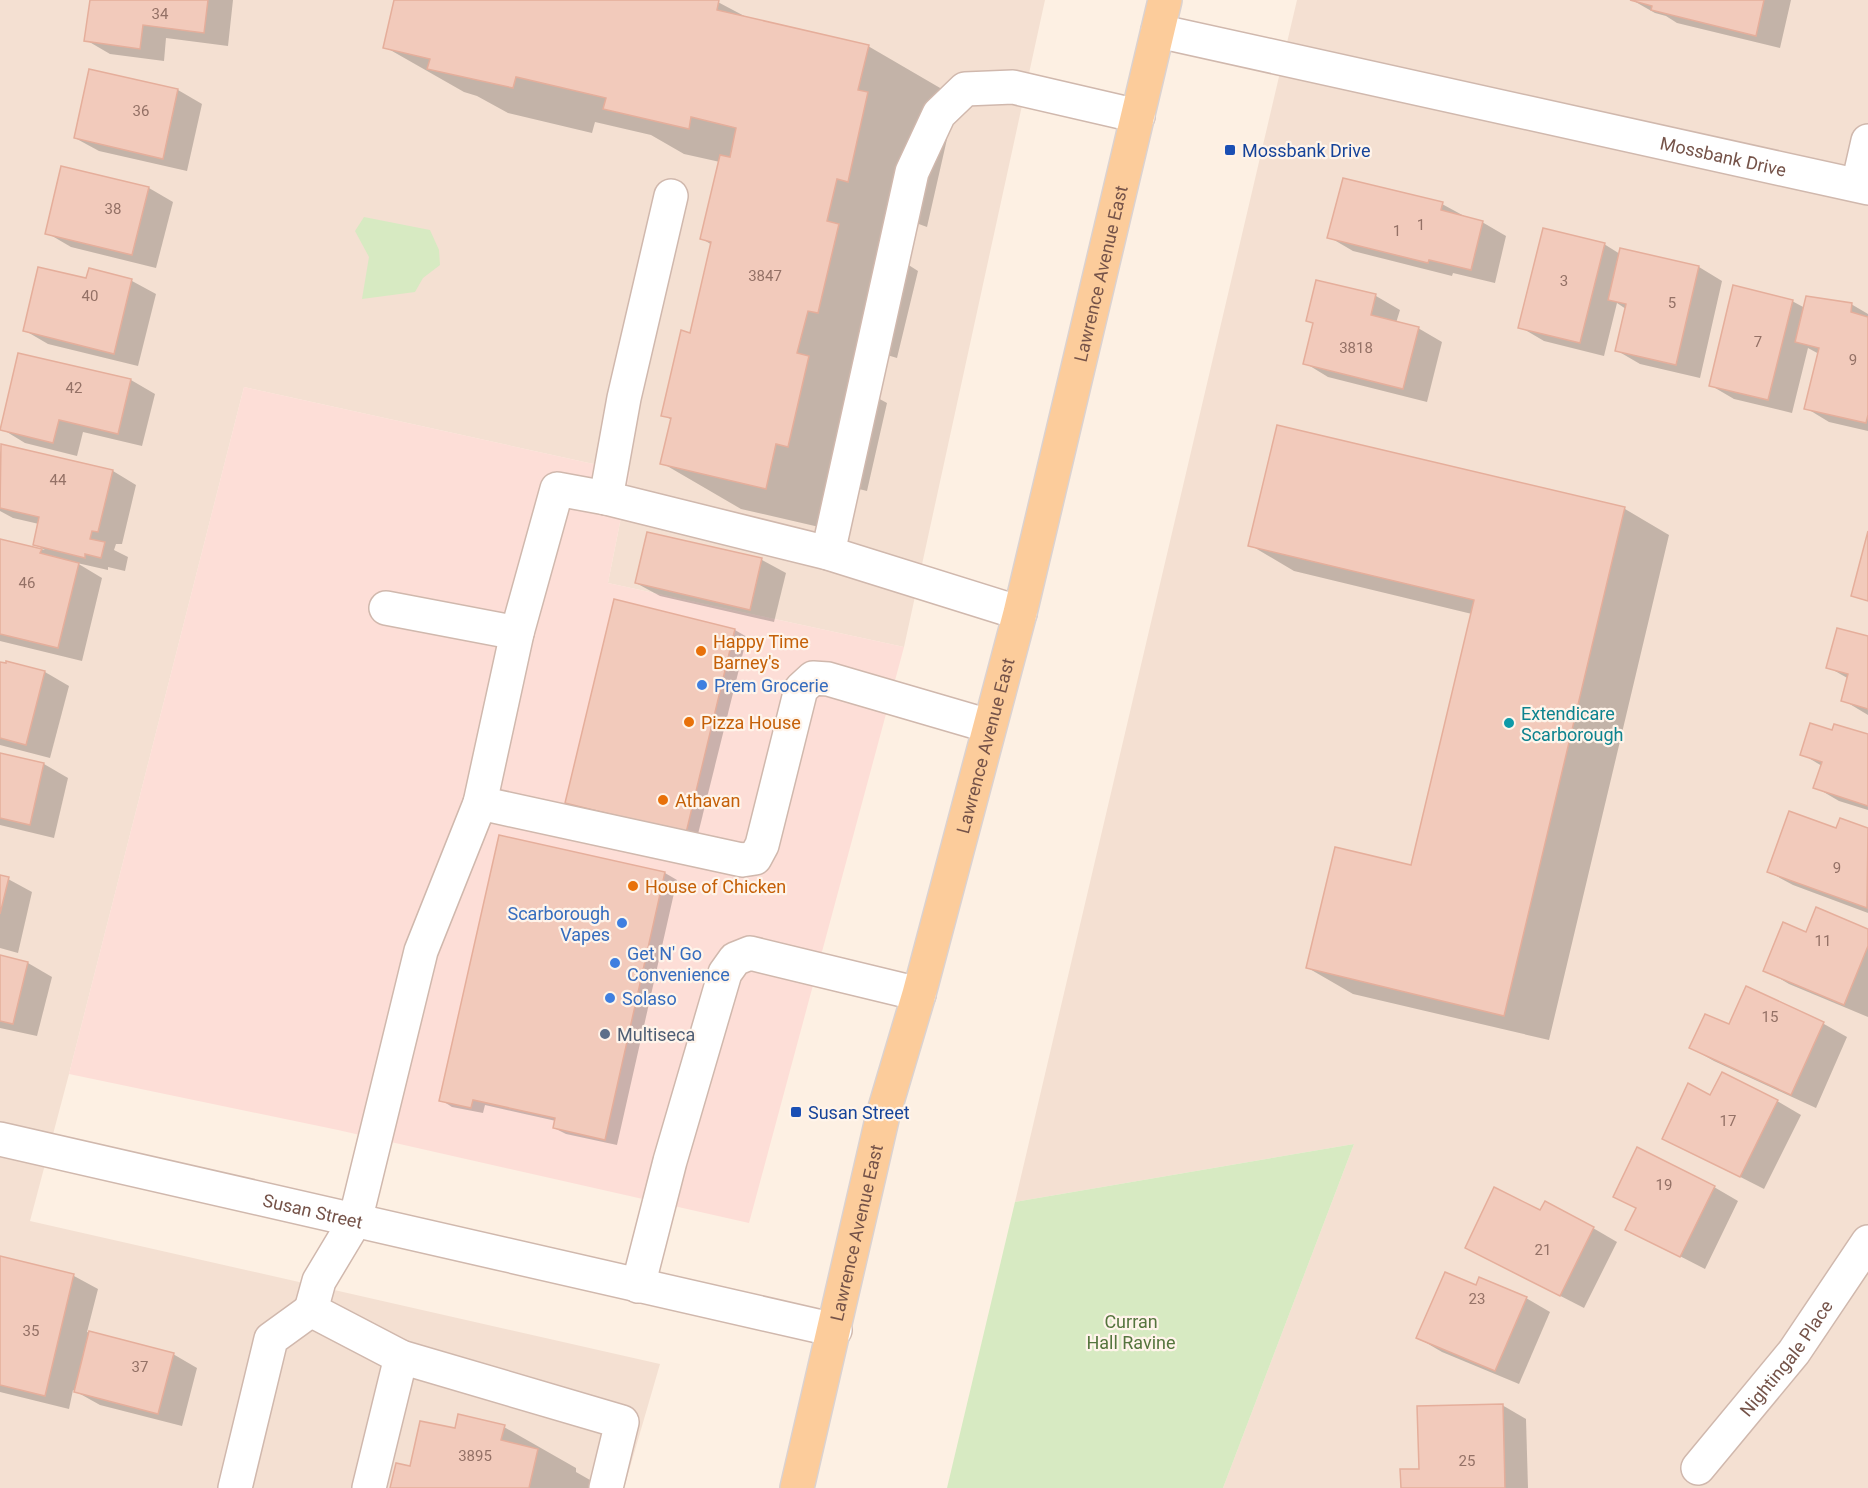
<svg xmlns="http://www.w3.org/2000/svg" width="1868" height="1488" font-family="Roboto,sans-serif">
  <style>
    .residential { fill: #f4e0d2 }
    .commercial { fill: #fdded7 }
    .green { fill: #d7eac2 }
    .shadow { fill: #0003 }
    .building { fill: #f2cabb; stroke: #e5ae9b; stroke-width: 1.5 }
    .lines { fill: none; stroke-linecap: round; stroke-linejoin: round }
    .minor-casing { stroke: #d0b8ad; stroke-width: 36 }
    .major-casing { stroke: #dbd2d0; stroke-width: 36 }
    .minor { stroke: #fff; stroke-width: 33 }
    .major { stroke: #fccc9b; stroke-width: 33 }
    .transit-dot { fill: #1a4fb4; stroke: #fff4ea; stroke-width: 2 }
    .food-dot { fill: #e8710a; stroke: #fff4ea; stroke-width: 2 }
    .shop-dot { fill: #3f7fe0; stroke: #fff4ea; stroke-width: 2 }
    .culture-dot { fill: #0f9aa8; stroke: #fff4ea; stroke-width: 2 }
    .service-dot { fill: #5c6f8a; stroke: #fff4ea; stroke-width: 2 }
    .labels { text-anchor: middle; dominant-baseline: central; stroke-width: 4.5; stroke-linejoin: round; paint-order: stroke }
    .number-label { font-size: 15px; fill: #947166 }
    .transit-label { font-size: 18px; fill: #164399; stroke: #fff4ea; text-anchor: start }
    .street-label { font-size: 18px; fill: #755349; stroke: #fff4ea }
    .food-label { font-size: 18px; fill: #c56008; stroke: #fff4ea; text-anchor: start }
    .shop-label { font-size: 18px; fill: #366cbe; stroke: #fff4ea; text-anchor: start }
    .culture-label { font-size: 18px; fill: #0d838f; stroke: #fff4ea; text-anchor: start }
    .service-label { font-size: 18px; fill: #4e5e75; stroke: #fff4ea; text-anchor: start }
    .park-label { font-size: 18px; fill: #55753e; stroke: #fff4ea }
  </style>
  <rect width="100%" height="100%" fill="#fdf0e3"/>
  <g class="residential">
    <path d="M0 0H1045L904 647 608 583 630 472 244 387 69 1074 30 1221 660 1364 624 1488H0Z"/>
    <path d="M1297 0H1868V1488H1223L1354 1144 1015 1202Z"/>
  </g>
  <path class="commercial" d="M244 387 630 472 608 583 904 647 749 1223 338 1130 69 1074Z"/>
  <g class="green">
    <path d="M364 217 430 230 439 250 440 265 423 278 415 292 362 299 369 257 355 231Z"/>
    <path d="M1354 1144 1223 1488H947L1015 1202Z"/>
  </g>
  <g class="shadow">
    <path d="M91 0H233L228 46 166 38 164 61 110 54 86 40Z"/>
    <path d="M395 0H714L750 19 868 46 947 92 937 134 947 139 927 227 916 223 907 264 918 271 897 358 887 355 876 397 887 403 867 491 855 488 845 533 741 509 662 463 672 420 663 415 692 334 712 245 701 238 720 162 684 154 651 135 595 122 592 133 508 113 477 96 464 92 385 47Z"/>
    <path d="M1632 0H1791L1780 48 1677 23 1666 16 1655 13Z"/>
    <path d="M178 90 202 104 187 171 99 151 75 138Z"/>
    <path d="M63 168 149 188 173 202 156 268 71 247 47 233Z"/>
    <path d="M1442 204 1466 217 1482 222 1506 236 1495 283 1453 273 1452 276 1353 251 1329 237Z"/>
    <path d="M1604 244 1620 254 1699 267 1722 281 1700 378 1640 364 1616 350 1626 309 1617 303 1604 356 1544 341 1520 327Z"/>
    <path d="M90 270 132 281 156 294 138 366 48 344 24 330 88 280Z"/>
    <path d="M1317 282 1376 296 1400 310 1396 323 1418 328 1442 342 1427 402 1328 377 1305 363 1315 324 1308 320Z"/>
    <path d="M1792 301 1805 308 1851 304 1868 314V431L1829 422 1806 408 1819 354 1808 348 1792 413 1734 399 1710 385Z"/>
    <path d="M20 354 131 380 155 394 142 446 83 432 77 456 25 443 2 429Z"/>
    <path d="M1278 426 1625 509 1669 535 1549 1040 1353 994 1308 968 1412 867 1472 614 1294 571 1250 545Z"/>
    <path d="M2 445 113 471 136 485 122 544H116L114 550 128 557 125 571 108 567V570L77 563 102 578 82 661 0 641V541L45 550 34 544 39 524 13 518 0 511V456Z"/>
    <path d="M648 534 762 560 786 573 774 622 660 596 636 583Z"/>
    <path d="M615 601 735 630 747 637 697 838 578 809 567 803Z"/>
    <path d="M1868 638V715L1843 700 1849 679 1828 667Z"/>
    <path d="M0 662 45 672 69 686 50 758 0 745Z"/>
    <path d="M1833 732 1868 736V810L1839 801 1815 787 1822 766 1802 754Z"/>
    <path d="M0 754 44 764 68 778 54 838 0 825Z"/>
    <path d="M1841 820 1868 830V913L1793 885 1769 872 1837 830Z"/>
    <path d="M500 837 665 873 677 880 617 1145 566 1134 554 1128 556 1121 485 1105 483 1113 452 1107 441 1100Z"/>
    <path d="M0 877 8 879 32 892 18 953 0 948Z"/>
    <path d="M1868 930V1017L1789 984 1765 970 1807 934Z"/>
    <path d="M0 957 28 963 52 977 37 1036 0 1028Z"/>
    <path d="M1747 988 1824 1024 1847 1037 1816 1108 1714 1061 1691 1048 1729 1026Z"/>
    <path d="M1711 1097 1777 1101 1801 1115 1764 1189 1664 1138Z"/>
    <path d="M1714 1187 1738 1201 1705 1269 1627 1229 1638 1209 1615 1196Z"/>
    <path d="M1593 1228 1617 1242 1584 1308 1467 1248Z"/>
    <path d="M0 1257 74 1276 98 1289 87 1332 173 1354 197 1368 182 1426 100 1405 73 1390 69 1409 0 1392Z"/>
    <path d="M1477 1287 1526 1298 1550 1312 1519 1384 1442 1352 1418 1338Z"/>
    <path d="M1502 1405 1526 1419 1528 1488H1402L1420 1471Z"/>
    <path d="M504 1427 576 1468V1472L604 1488H392L411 1468 456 1430Z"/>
  </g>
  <g class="building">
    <path d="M90 0H208L204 33 143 25 140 49 84 41Z"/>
    <path d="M394 0H719L717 10 869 45 858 90 868 92 848 182 837 179 827 221 839 224 818 313 808 311 797 353 809 356 788 447 776 444 766 489 660 464 671 418 661 416 681 330 690 333 711 242 700 239 720 155 730 157 736 128 691 117 689 129 603 109 606 98 516 77 513 88 427 69 430 59 383 48Z"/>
    <path d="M1630 0H1764L1756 36 1651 10 1652 6Z"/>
    <path d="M89 69 178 89 163 159 74 138Z"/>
    <path d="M61 166 149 187 132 255 45 234Z"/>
    <path d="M1343 178 1443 202 1441 210 1483 221 1471 270 1429 260 1428 263 1327 238Z"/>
    <path d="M1543 228 1605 243 1580 343 1518 328Z"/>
    <path d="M1620 248 1699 266 1676 365 1615 351 1626 304 1608 300Z"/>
    <path d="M38 267 86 278 89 268 132 279 114 354 23 331Z"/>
    <path d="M1316 280 1376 294 1371 315 1419 327 1403 389 1303 364 1313 323 1306 321Z"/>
    <path d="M1733 285 1793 300 1768 400 1709 386Z"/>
    <path d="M1806 296 1852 303 1851 312 1868 317V415L1866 423 1804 409 1819 348 1795 342Z"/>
    <path d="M18 353 131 379 118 434 59 420 53 443 0 430Z"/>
    <path d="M1277 425 1625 507 1504 1016 1306 968 1335 847 1411 865 1474 600 1248 546Z"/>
    <path d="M1 444 113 470 98 532 92 531 90 539 105 542 101 558 85 554V558L33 545 39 517 0 508Z"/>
    <path d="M1868 531V601L1851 596Z"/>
    <path d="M647 532 762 558 750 610 635 583Z"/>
    <path d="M0 539 42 549 40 553 79 563 58 648 0 634Z"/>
    <path d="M614 599 735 629 686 833 565 803Z"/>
    <path d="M1837 628 1868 636V709L1841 701 1848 674 1826 668Z"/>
    <path d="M6 661 45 671 26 745 0 738V662L6 663Z"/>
    <path d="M1810 723 1832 730 1834 724 1868 734V806L1813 788 1822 762 1800 755Z"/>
    <path d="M0 753 44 763 30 825 0 818Z"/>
    <path d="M1789 811 1836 828 1840 818 1868 828 1867 908 1767 872Z"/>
    <path d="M499 835 665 872 605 1140 553 1128 555 1118 473 1100 471 1108 439 1101Z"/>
    <path d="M0 875 9 877 0 914Z"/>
    <path d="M1816 907 1868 929V946L1844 1005 1763 971 1783 922 1806 932Z"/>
    <path d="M0 955 28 962 13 1024 0 1021Z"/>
    <path d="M1746 986 1824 1022 1791 1095 1689 1048 1705 1014 1729 1024Z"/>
    <path d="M1722 1072 1778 1100 1740 1177 1662 1139 1688 1083 1710 1095Z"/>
    <path d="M1637 1147 1715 1186 1680 1257 1625 1230 1636 1208 1613 1197Z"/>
    <path d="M1494 1187 1540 1210 1545 1201 1594 1227 1560 1296 1465 1248Z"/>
    <path d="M0 1256 74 1274 45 1396 0 1385Z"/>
    <path d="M1445 1272 1476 1285 1479 1277 1527 1297 1495 1371 1416 1338Z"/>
    <path d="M89 1331 174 1353 158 1414 74 1392Z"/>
    <path d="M1503 1404 1505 1488H1401L1400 1469H1419L1417 1406Z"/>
    <path d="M458 1414 505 1425 501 1440 538 1449 529 1488H390L396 1463 410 1466 420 1421 455 1428Z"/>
  </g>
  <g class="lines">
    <g class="minor-casing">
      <g id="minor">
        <path id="s1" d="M1158 31 1868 188"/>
        <path d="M1858 185 1868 141"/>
        <path d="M606 498 624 398 671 196"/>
        <path d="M828 553 912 172 939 114 965 89 1013 87 1138 116"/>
        <path d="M386 608 517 633"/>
        <path d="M480 803 517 633 557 489 606 498 828 553 1020 613"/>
        <path id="s2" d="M0 1139 835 1330"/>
        <path d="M638 1286 670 1161 725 973 735 959 750 953 919 994"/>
        <path id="s3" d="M1698 1468 1794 1352 1868 1242"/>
        <path d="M235 1488 271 1339 311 1310"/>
        <path d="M369 1488 401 1357"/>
        <path d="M606 1488 622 1422 401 1357 311 1310 319 1281 355 1221 421 951 480 803 742 860 755 858 762 845 801 689 813 678 828 679 989 726"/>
      </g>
    </g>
    <g class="major-casing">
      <g id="major">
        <path id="s4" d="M797 1488 883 1115 919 994 1020 613 1165 0"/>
      </g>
    </g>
    <use href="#minor" class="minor"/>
    <use href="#major" class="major"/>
  </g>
  <g class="transit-dot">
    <rect x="1224" y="144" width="12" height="12" rx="3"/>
    <rect x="790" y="1106" width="12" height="12" rx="3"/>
  </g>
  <g class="food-dot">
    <circle cx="701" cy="651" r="6"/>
    <circle cx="689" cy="722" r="6"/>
    <circle cx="663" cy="800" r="6"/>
    <circle cx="633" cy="886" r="6"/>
  </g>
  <g class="shop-dot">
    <circle cx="702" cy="685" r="6"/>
    <circle cx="622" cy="923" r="6"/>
    <circle cx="615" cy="963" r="6"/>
    <circle cx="610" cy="998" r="6"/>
  </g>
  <circle class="culture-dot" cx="1509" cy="723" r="6"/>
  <circle class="service-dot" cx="605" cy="1034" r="6"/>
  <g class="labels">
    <g class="number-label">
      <text x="160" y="14">34</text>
      <text x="141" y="111">36</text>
      <text x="113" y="209">38</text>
      <text x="1421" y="225">1</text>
      <text x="1397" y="231">1</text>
      <text x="765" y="276">3847</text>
      <text x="1564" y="281">3</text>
      <text x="90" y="296">40</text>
      <text x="1672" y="303">5</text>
      <text x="1758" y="342">7</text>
      <text x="1356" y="348">3818</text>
      <text x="1853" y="360">9</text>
      <text x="74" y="388">42</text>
      <text x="58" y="480">44</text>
      <text x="27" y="583">46</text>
      <text x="1837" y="868">9</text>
      <text x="1823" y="941">11</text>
      <text x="1770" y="1017">15</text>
      <text x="1728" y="1121">17</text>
      <text x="1664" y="1185">19</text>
      <text x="1543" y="1250">21</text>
      <text x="1477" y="1299">23</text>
      <text x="31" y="1331">35</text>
      <text x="140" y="1367">37</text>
      <text x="475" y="1456">3895</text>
      <text x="1467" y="1461">25</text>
    </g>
    <g class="transit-label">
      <text x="1242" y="150">Mossbank Drive</text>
      <text x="808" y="1112">Susan Street</text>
    </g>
    <g class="street-label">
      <text stroke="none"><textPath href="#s1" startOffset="579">Mossbank Drive</textPath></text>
      <text stroke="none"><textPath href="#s4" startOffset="1252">Lawrence Avenue East</textPath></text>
      <text stroke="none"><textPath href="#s4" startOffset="766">Lawrence Avenue East</textPath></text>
      <text stroke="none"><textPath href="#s2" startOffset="321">Susan Street</textPath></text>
      <text stroke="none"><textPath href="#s4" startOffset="262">Lawrence Avenue East</textPath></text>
      <text stroke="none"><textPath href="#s3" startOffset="141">Nightingale Place</textPath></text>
    </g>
    <g class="food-label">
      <text x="713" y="641">Happy Time<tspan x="713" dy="21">Barney's</tspan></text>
      <text x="701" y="722">Pizza House</text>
      <text x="675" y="800">Athavan</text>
      <text x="645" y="886">House of Chicken</text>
    </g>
    <g class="shop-label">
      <text x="714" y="685">Prem Grocerie</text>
      <text x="610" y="913" text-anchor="end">Scarborough<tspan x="610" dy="21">Vapes</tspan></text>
      <text x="627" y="953">Get N' Go<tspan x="627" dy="21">Convenience</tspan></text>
      <text x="622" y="998">Solaso</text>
    </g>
    <g class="culture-label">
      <text x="1521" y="713">Extendicare<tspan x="1521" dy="21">Scarborough</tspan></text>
    </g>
    <g class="service-label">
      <text x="617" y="1034">Multiseca</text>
    </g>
    <g class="park-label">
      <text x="1131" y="1321">Curran<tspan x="1131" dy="21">Hall Ravine</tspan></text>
    </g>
  </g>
</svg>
